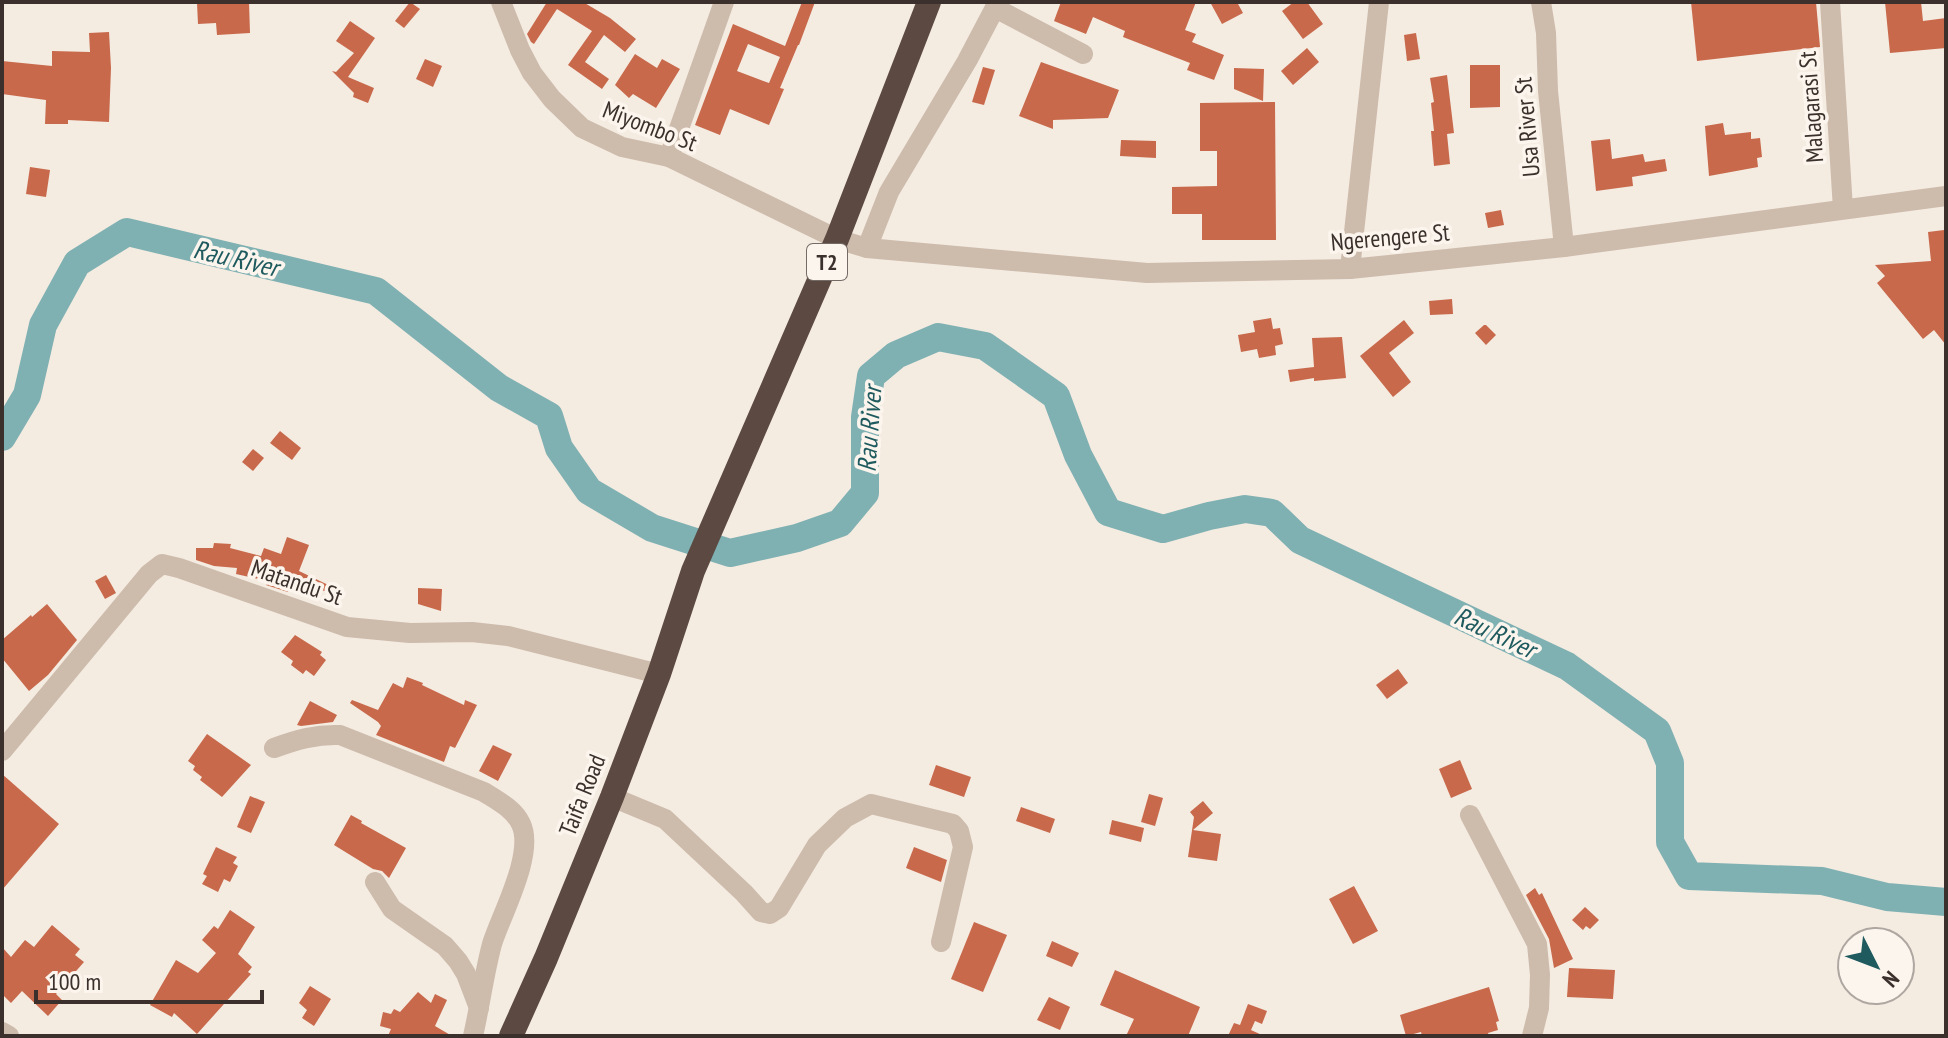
<svg xmlns="http://www.w3.org/2000/svg" width="1948" height="1038" font-family="'PT Sans Narrow',sans-serif">
  <style>
    .lines { fill: none; stroke-linecap: round; stroke-linejoin: round }
    .river { stroke: #7fb0b2; stroke-width: 28 }
    .building { fill: #c8694b; fill-rule: evenodd }
    .minor { stroke: #cdbbac; stroke-width: 20 }
    .highway { stroke: #5c4a42; stroke-width: 24 }
    .labels { text-anchor: middle; dominant-baseline: central; stroke-width: 7; stroke-linejoin: round; paint-order: stroke }
    .shield { fill: #fbf5ee; stroke: #756b66; stroke-width: 2 }
    .shield-label { font-size: 22px; font-weight: bold; fill: #3b302b }
    .street-label { font-size: 24px; fill: #3b302b; stroke: #fbf5ee }
    .water-label { font-size: 26px; font-style: italic; fill: #1f5a5e; stroke: #fbf5ee }
  </style>
  <rect width="100%" height="100%" fill="#f4ebe1"/>
  <g class="lines">
    <path class="river" d="M2 437 27 395 43 325 77 263 127 232 376 291 499 388 549 416 559 448 589 491 652 528 730 553 797 538 840 523 865 493V417L871 376 896 355 938 337 985 346 1056 396 1078 455 1108 512 1163 529 1209 516 1245 509 1272 513 1300 540 1567 666 1657 731 1670 763V842L1689 876 1822 881 1887 897 1946 902"/>
  </g>
  <g class="building">
    <path d="M249 2 250 33 217 35 216 23 198 24 197 3Z"/>
    <path d="M410 2 420 9 404 28 395 21Z"/>
    <path d="M547 2H583L610 18 636 39 625 52 604 35 585 62 609 79 602 89 568 65 592 31 557 9 534 44 531 42 527 34Z"/>
    <path d="M802 2H815L799 45H798L780 88 784 89 769 125 730 109 720 135 695 125 733 24 785 46ZM748 44 780 57 769 83 737 71Z"/>
    <path d="M1061 2H1196L1185 30 1196 34 1192 42 1224 55 1214 80 1187 70 1190 63 1123 37 1125 31 1093 17 1086 34 1054 21Z"/>
    <path d="M1210 2H1237L1243 13 1222 24Z"/>
    <path d="M1294 2H1307L1323 24 1303 39 1282 11Z"/>
    <path d="M1691 2H1816L1820 47 1697 61Z"/>
    <path d="M1885 2H1921L1923 21 1946 18V48L1890 53Z"/>
    <path d="M350 21 375 38 348 77 374 88 368 103 353 97 354 93 332 71 336 72 354 53 336 41Z"/>
    <path d="M109 32 111 68 109 122 68 120V124H45L46 100 2 94V61L52 66V51L90 52 89 33Z"/>
    <path d="M1416 33 1420 59 1407 61 1404 35Z"/>
    <path d="M1307 48 1319 62 1293 85 1281 71Z"/>
    <path d="M635 54 657 68 662 59 680 69 656 108 633 94 629 98 615 85Z"/>
    <path d="M425 59 442 66 433 87 416 79Z"/>
    <path d="M1041 62 1119 90 1108 118 1053 120V129L1019 116Z"/>
    <path d="M1470 65H1500V107L1470 108Z"/>
    <path d="M983 67 995 70 984 105 972 102Z"/>
    <path d="M1234 68 1264 69 1263 101 1234 89Z"/>
    <path d="M1447 75 1454 133 1447 134 1450 164 1434 166 1431 131H1434L1431 103 1434 102 1430 78Z"/>
    <path d="M1275 102 1276 240H1202V214H1172V187L1217 186V151H1200V103Z"/>
    <path d="M1723 123 1725 135 1751 132V139L1760 138 1762 157 1757 158 1758 167 1709 176 1705 126Z"/>
    <path d="M1610 139 1612 159 1643 154 1645 162 1665 159 1667 171 1632 177 1633 186 1596 191 1591 141Z"/>
    <path d="M1121 140 1156 141V158L1120 156Z"/>
    <path d="M30 167 50 170 46 197 26 194Z"/>
    <path d="M1501 210 1504 225 1488 228 1485 213Z"/>
    <path d="M1944 230 1946 252V345L1934 330 1923 339 1877 283 1885 276 1875 265 1931 261 1928 232Z"/>
    <path d="M1452 299 1453 314 1430 315 1429 301Z"/>
    <path d="M1271 318 1273 329 1280 328 1283 344 1275 346 1276 355 1259 358 1257 349 1241 352 1238 335 1255 332 1253 321Z"/>
    <path d="M1404 320 1414 333 1389 353 1411 382 1393 397 1360 356Z"/>
    <path d="M1484 325H1486L1496 335 1486 345 1475 333Z"/>
    <path d="M1342 337 1346 378 1314 381V378L1290 382 1288 370 1314 367 1312 338Z"/>
    <path d="M280 431 301 448 292 460 270 443Z"/>
    <path d="M253 449 264 458 253 471 242 462Z"/>
    <path d="M287 537 309 545 299 571 343 592 313 590 293 581 288 592 266 585 268 581 236 574 237 568 214 566 196 560V548H213L214 543 231 544 230 548 261 556 264 548 281 554Z"/>
    <path d="M106 575 116 593 105 599 95 581Z"/>
    <path d="M418 588 442 589 441 611 418 604Z"/>
    <path d="M47 604 77 640 48 675 29 691 2 658V640L31 615 32 617Z"/>
    <path d="M295 635 322 652 320 655 326 660 314 676 306 670 303 674 291 665 293 661 281 652Z"/>
    <path d="M1398 669 1408 683 1387 699 1376 685Z"/>
    <path d="M407 677 423 683 422 685 464 705 465 700 477 705 455 748 450 746 444 762 376 735 381 726 378 722 350 703 352 700 378 710 393 683 403 688Z"/>
    <path d="M310 701 337 715 333 722 301 726 297 725Z"/>
    <path d="M207 734 251 765 222 797 200 780 202 777 193 770 195 766 188 761Z"/>
    <path d="M493 745 512 754 498 781 479 771Z"/>
    <path d="M1460 760 1472 789 1451 798 1439 769Z"/>
    <path d="M936 765 971 777 964 797 929 785Z"/>
    <path d="M2 774 59 824 2 890Z"/>
    <path d="M1149 794 1163 798 1155 826 1141 822Z"/>
    <path d="M250 796 265 802 251 833 237 827Z"/>
    <path d="M1203 801 1213 813 1193 830 1221 834 1217 861 1188 857 1194 817 1190 812Z"/>
    <path d="M1021 807 1055 819 1050 833 1016 821Z"/>
    <path d="M351 815 362 821 361 823 406 848 389 878 382 871 373 869 334 845Z"/>
    <path d="M1112 820 1144 828 1141 842 1109 834Z"/>
    <path d="M216 847 237 857 233 863 238 866 230 882 224 879 218 892 202 884 207 876 203 874Z"/>
    <path d="M914 847 947 860 941 882 906 868Z"/>
    <path d="M1354 886 1378 931 1353 944 1329 899Z"/>
    <path d="M1535 888 1539 895 1542 893 1573 959 1554 968 1549 939 1526 895Z"/>
    <path d="M1585 907 1599 920 1590 929 1586 926 1583 930 1572 920Z"/>
    <path d="M230 910 255 927 238 954 252 967 248 972 251 974 197 1034 174 1013 172 1017 150 1005 176 960 198 973 216 953 202 940 214 926 218 929Z"/>
    <path d="M974 922 1007 935 983 992 951 979Z"/>
    <path d="M52 925 80 949 75 955 84 962 56 994 62 1000 48 1016 22 991 11 1003 2 994V947L11 957 25 940 34 947Z"/>
    <path d="M1052 941 1079 953 1072 967 1046 956Z"/>
    <path d="M1569 968 1615 970 1613 999 1567 997Z"/>
    <path d="M1115 970 1200 1007 1188 1036H1126L1134 1019 1100 1005Z"/>
    <path d="M310 986 331 999 314 1026 302 1018 307 1010 299 1003Z"/>
    <path d="M1489 987 1499 1021 1496 1022 1498 1030 1488 1033 1489 1036H1422L1421 1032 1406 1036 1400 1015Z"/>
    <path d="M418 992 431 1003 435 994 447 1000 435 1026 452 1036H388L391 1029 380 1026 383 1012 391 1014 394 1009 400 1012Z"/>
    <path d="M1049 997 1070 1007 1060 1030 1037 1020Z"/>
    <path d="M1248 1004 1267 1011 1262 1024 1255 1021 1251 1030 1264 1036H1228L1234 1023 1240 1025Z"/>
  </g>
  <g class="lines">
    <g class="minor">
      <path d="M501 2 520 50 532 73 552 99 582 128 622 147 669 157 837 239 867 248 1147 273 1350 269 1564 247 1946 196"/>
      <path d="M1541 2 1546 33 1548 91 1564 247"/>
      <path d="M1830 2 1843 209"/>
      <path d="M995 8 1083 54"/>
      <path d="M669 157 724 2"/>
      <path d="M867 248 889 192 967 61 998 2"/>
      <path d="M1350 269 1379 2"/>
      <path d="M274 748C296 740 316 734 340 735L484 792C498 801 514 809 521 824 535 854 501 915 492 944 484 974 480 1006 473 1036"/>
      <path d="M2 751 149 574 162 564 179 568 347 627 410 633 472 632 508 636 659 674"/>
      <path d="M612 797 665 819 744 893 761 912 770 914 779 908 817 845 845 818 871 804 953 824 959 831 963 847 941 942"/>
      <path d="M1470 815 1537 944 1540 975 1539 1008 1532 1036"/>
      <path d="M375 882 392 909 445 946 458 961 466 974 479 1008"/>
      <path d="M2 1032 9 1036"/>
    </g>
    <path class="highway" d="M511 1036 546 958 612 797 659 674 693 571 837 239 929 2"/>
  </g>
  <g class="labels">
    <rect class="shield" x="807" y="244" width="40" height="36" rx="6"/>
    <g class="shield-label">
      <text x="827" y="262">T2</text>
    </g>
    <g class="street-label">
      <text transform="translate(1811 107) rotate(-94)">Malagarasi St</text>
      <text transform="translate(650 126) rotate(21)">Miyombo St</text>
      <text transform="translate(1527 127) rotate(-95)">Usa River St</text>
      <text transform="translate(1390 237) rotate(-5)">Ngerengere St</text>
      <text transform="translate(297 582) rotate(19)">Matandu St</text>
      <text transform="translate(582 795) rotate(-68)">Taifa Road</text>
    </g>
    <g class="water-label">
      <text transform="translate(236 258) rotate(13)">Rau River</text>
      <text transform="translate(869 429) rotate(-86)">Rau River</text>
      <text transform="translate(1495 632) rotate(25)">Rau River</text>
    </g>
  </g>
  <rect width="1948" height="1038" fill="none" stroke="#3b302b" stroke-width="8"/>
  <g transform="translate(1876 966) rotate(132)"><circle r="38" fill="#fbf5ee" stroke="#aea6a0" stroke-width="2"/>
  <path d="M0-6L14 30L0 20L-14 30Z" fill="#1f5a5e"/>
  <text y="-12" font-size="22" font-weight="bold" text-anchor="middle" fill="#3b302b">N</text>
  </g>
  <path d="M36 990v12h226v-12" fill="none" stroke="#3b302b" stroke-width="4"/>
  <text x="48" y="990" font-size="24" fill="#3b302b" stroke="#fbf5ee" stroke-width="6" paint-order="stroke">100 m</text>
</svg>
